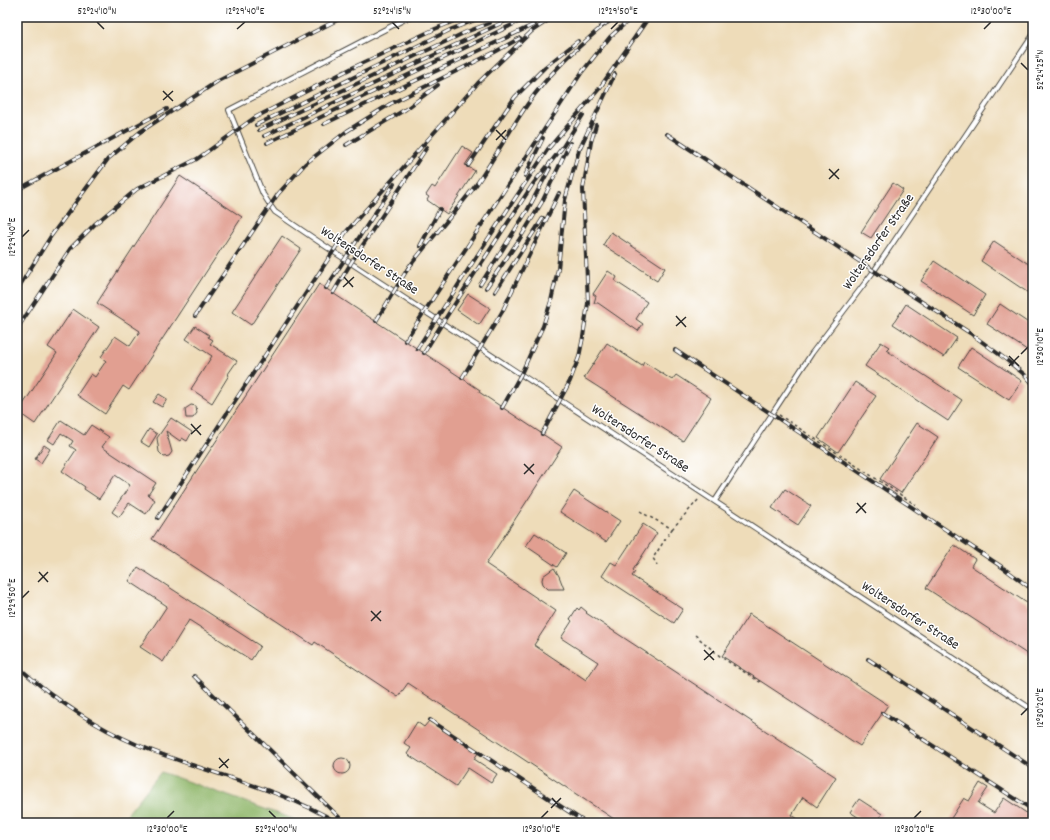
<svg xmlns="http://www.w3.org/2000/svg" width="1050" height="840" font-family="Dekko,sans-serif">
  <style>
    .forest { fill: #92b86d; stroke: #5e724c }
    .building { fill: #e19f91 }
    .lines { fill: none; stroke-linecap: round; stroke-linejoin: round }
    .lane-casing { stroke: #484640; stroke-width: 6 }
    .path { stroke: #484640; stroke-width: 1.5; stroke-dasharray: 3 3; stroke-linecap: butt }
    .lane { stroke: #fff; stroke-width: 4 }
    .rail-casing { stroke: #2b2b2b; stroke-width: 4 }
    .rail { stroke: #fff; stroke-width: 2.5; stroke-dasharray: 8; stroke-linecap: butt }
    .ticks { fill: none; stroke: #2b2b2b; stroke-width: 1.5 }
    .labels { text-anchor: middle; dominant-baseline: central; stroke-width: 3; stroke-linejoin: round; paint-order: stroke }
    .street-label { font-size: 14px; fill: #2b2b2b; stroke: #fff }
    .neatline { fill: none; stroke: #2b2b2b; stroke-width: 1.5 }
    .ticks-label { font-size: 10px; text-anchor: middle; fill: #2b2b2b }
  </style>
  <rect width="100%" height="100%" fill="#fff"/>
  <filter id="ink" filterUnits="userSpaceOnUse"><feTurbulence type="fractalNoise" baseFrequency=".025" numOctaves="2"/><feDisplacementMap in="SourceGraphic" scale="8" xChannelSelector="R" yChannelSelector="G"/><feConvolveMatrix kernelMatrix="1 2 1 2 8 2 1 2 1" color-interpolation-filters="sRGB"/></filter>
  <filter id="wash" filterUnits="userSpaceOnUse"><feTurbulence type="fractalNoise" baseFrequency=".012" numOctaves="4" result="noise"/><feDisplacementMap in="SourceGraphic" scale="16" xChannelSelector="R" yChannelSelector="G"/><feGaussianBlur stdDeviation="0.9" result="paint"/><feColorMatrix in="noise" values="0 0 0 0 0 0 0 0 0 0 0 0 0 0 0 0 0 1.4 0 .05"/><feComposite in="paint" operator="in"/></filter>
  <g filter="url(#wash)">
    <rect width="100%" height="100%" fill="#eedcb9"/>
    <path class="forest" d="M161 772 304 823H120Z"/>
    <g id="blocks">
      <g class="building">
        <path d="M462 146 473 153 465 165 475 171 447 214 427 200 429 197 426 195 432 186 435 188Z"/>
        <path d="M180 176 242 217 129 390 123 386 105 414 77 395 91 374 95 377 106 361 101 357 115 336 130 346 140 331 97 303Z"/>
        <path d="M893 183 903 190 871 238 861 232Z"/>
        <path d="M611 232 665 268 657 281 649 276 650 275 603 245Z"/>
        <path d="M282 236 301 249 251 325 232 312Z"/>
        <path d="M994 241 1033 267V296L981 261Z"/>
        <path d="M934 261 985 295 973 315 921 281Z"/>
        <path d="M608 271 617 277 615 281 647 302 636 319 643 324 638 331 598 303H594L596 296 593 294Z"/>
        <path d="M319 284 480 390 479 392 562 447 486 564 556 611 534 645 586 680 598 662 561 638 572 621 570 619 577 608 579 610 581 607 587 612 586 613 836 777 817 807 803 797 792 815 804 823H620L408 683 398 697 315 642 313 645 152 539Z"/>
        <path d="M468 294 490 308 479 325 457 310Z"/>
        <path d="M906 304 957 338 944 357 893 324Z"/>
        <path d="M1000 304 1033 326V354L987 324Z"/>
        <path d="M73 309 99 327 35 424 18 412 57 353 48 347Z"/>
        <path d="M195 326 209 335 208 337 213 340 210 344 237 361 228 374 229 375 212 403 191 389 212 356 186 339Z"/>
        <path d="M881 342 889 347 886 350 962 400 948 421 865 366Z"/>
        <path d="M607 343 642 366 644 362 672 380 676 375 711 398 683 441 584 378Z"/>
        <path d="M971 347 1022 381 1009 400 958 367Z"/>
        <path d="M855 382 876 396 838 452 818 438Z"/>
        <path d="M159 394 167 399 162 407 153 402Z"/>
        <path d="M191 405 196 406 197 413 193 418H186L185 409Z"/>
        <path d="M171 418 192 432 187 441 182 438 180 441 166 431 172 452 169 456 164 457 159 452 157 438Z"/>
        <path d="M61 420 84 435 91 425 109 437 102 447 156 483 148 495 155 500 146 514 129 503 119 517 112 512 130 485 115 475 99 499 84 489 85 487 62 471 76 450 70 446 73 441 61 433 54 444 48 440Z"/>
        <path d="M917 423 938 437 901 493 880 479Z"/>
        <path d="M149 429 157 434 149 447 141 442Z"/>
        <path d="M44 445 50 449 41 463 35 459Z"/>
        <path d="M785 489 811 506 798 525 772 508Z"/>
        <path d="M574 491 620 521 606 542 560 512Z"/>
        <path d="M643 524 657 533 633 570 635 572 632 576 683 609 674 623 602 576 611 562 616 565Z"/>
        <path d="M535 533 566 553 557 567 526 546Z"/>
        <path d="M954 545 975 559 971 566 1033 607V658L926 588Z"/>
        <path d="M138 567 260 646 251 660 189 620 163 662 140 647 167 606 129 581Z"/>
        <path d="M554 568 559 576 564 589H548L543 584 542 580 543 576Z"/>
        <path d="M749 614 888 705 860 746 722 656Z"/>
        <path d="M429 721 478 753 474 759 497 774 491 783 468 768 456 786 407 754 411 748 404 743 417 722 424 727Z"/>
        <circle cx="342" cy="766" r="8"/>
        <path d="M980 783 988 788 978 803 994 813 1004 798 1031 816 1026 823H948L964 798 969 801Z"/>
        <path d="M859 799 882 814 876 823H867L850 812Z"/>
      </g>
    </g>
  </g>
  <g filter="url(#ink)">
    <use href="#blocks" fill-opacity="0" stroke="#484640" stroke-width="1"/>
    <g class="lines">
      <g class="lane-casing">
        <g id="lane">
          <path d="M409 17 229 110 263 194 270 205 275 212 334 252 1033 710"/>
          <path d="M715 501 812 353 874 271 1033 35"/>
        </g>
      </g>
      <g class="path">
        <path d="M779 415 916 505"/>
        <path d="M640 511C650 518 661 522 672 529L653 558 657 565"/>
        <path d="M672 529 699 499"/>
        <path d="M695 635 721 657 760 682"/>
      </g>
      <use href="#lane" class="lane"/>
      <g class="rail-casing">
        <g id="rail">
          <path d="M600 27 617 17"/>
          <path d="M324 124 535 24"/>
          <path d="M256 125 452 29 483 17"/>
          <path d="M259 130 466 32 490 23"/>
          <path d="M667 134 874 271 970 333 1004 358 1025 375 1033 384"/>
          <path d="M264 136 514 17"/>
          <path d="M267 143 520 21 532 17"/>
          <path d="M346 145 406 109 438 85"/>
          <path d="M468 166 515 97 545 67 578 41"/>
          <path d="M525 176 543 138"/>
          <path d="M17 190 167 109"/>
          <path d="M420 246 440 209"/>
          <path d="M407 270C429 240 454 214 476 185 494 159 509 131 527 105 548 74 576 49 605 24"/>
          <path d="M480 285 527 211 550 168"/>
          <path d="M326 288 394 184"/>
          <path d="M486 288 519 240 542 202 570 143"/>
          <path d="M17 290 51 236 108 159 140 132 218 81 343 17"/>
          <path d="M495 292 543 218"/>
          <path d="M333 293 351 263 427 147"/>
          <path d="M195 316 278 194 305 164 347 131 390 104 495 52 520 38"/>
          <path d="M376 321 410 265"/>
          <path d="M19 326 70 249 96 223 137 189 197 159 254 118 352 68 435 29 464 17"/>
          <path d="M405 341 582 72 610 37 632 17"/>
          <path d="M417 349 482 248 548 149 599 89 649 17"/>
          <path d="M675 350 1002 567 1033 590"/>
          <path d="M424 353 443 322 533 184 562 148 583 115"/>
          <path d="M462 378 502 312 559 193"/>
          <path d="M502 408 521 374 543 326 551 301 558 269 565 200 579 150 615 74"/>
          <path d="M542 434 570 381 579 357 583 337 588 303 583 189 591 142 596 125"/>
          <path d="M158 518 346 232 478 83 532 31 553 17"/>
          <path d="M868 659 1033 768"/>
          <path d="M17 666C53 698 93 726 138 745 204 773 276 786 338 823"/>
          <path d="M194 676 345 823"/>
          <path d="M882 713 1033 810"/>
          <path d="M430 720 586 823"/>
        </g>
      </g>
      <use href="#rail" class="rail"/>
    </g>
  </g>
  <path class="ticks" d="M97 22 104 29M392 22 399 29M237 29 245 22M611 29 618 22M984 29 991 22M1021 63 1028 70M163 91 173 101M163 100 173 91M496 130 506 140M496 140 506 130M829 169 839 179M829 179 839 169M22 237 29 230M344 277 353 287M343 287 354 277M676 316 686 327M676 326 686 317M1021 354 1028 347M1009 356 1019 366M1009 366 1019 356M191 424 201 435M191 434 201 425M524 464 534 474M524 474 534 464M857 503 866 513M856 513 866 503M39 572 48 582M38 582 48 572M22 598 29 591M371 611 381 621M371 621 381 611M704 650 714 660M704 660 714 651M1021 715 1028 708M219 758 228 768M219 768 229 759M552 798 561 808M551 808 561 798M269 811 276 818M167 818 174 811M541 818 548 811M914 818 921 811"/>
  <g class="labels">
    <g class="street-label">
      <text transform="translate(879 242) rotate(-55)">Woltersdorfer Straße</text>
      <text transform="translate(369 261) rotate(33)">Woltersdorfer Straße</text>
      <text transform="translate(640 439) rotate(33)">Woltersdorfer Straße</text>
      <text transform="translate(910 616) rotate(33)">Woltersdorfer Straße</text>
    </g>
  </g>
  <rect width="1050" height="840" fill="none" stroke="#fff" stroke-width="44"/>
  <rect x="22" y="22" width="1006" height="796" class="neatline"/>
  <g class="ticks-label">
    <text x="97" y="14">52°24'10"N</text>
    <text x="245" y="14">12°29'40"E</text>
    <text x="392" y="14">52°24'15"N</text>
    <text x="618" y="14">12°29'50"E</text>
    <text x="991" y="14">12°30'00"E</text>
    <text transform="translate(1039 70) rotate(-90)" y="4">52°24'25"N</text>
    <text transform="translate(11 237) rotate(-90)" y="4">12°29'40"E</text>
    <text transform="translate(1039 347) rotate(-90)" y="4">12°30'10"E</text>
    <text transform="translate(11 598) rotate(-90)" y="4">12°29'50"E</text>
    <text transform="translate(1039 708) rotate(-90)" y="4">12°30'20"E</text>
    <text x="167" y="832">12°30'00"E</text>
    <text x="276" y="832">52°24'00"N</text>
    <text x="541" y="832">12°30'10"E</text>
    <text x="914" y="832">12°30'20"E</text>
  </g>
</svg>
